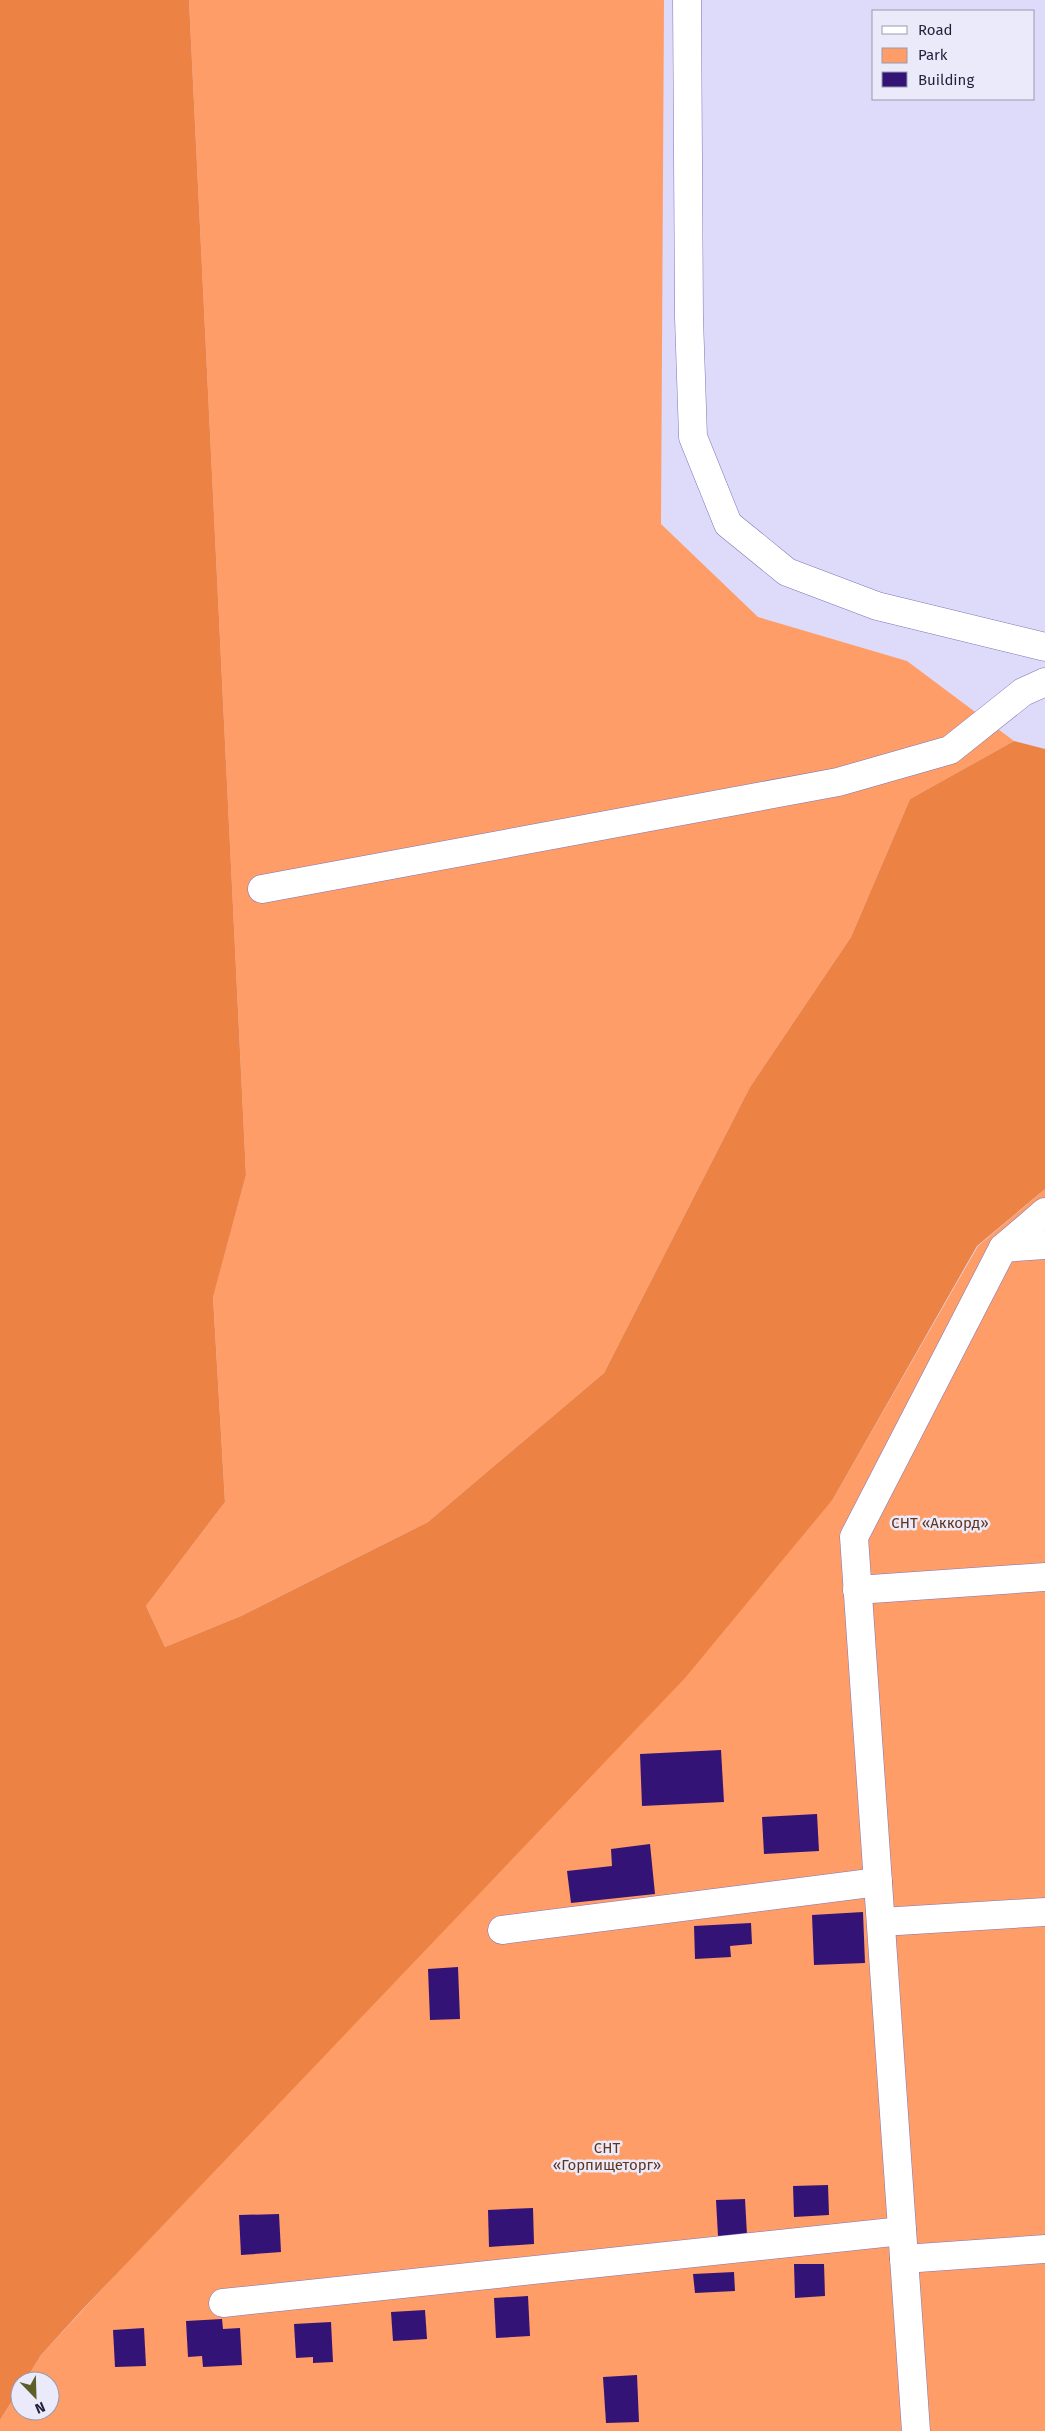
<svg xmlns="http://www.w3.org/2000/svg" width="1045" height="2431" font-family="'Fira Sans',sans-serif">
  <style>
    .green { fill: #fe9d67 }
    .forest { fill: #ec8243 }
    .building { fill: #331476 }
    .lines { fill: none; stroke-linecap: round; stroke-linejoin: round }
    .minor-casing { stroke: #7e75b9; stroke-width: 29 }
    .minor { stroke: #fff; stroke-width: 28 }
    .labels { text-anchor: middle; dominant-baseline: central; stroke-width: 5; stroke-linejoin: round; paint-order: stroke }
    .park-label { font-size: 15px; fill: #61351d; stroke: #ebeafa }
  </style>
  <rect width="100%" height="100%" fill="#dddbf9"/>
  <g class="green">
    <path d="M189 0H664L661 524 758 617 907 661 1014 741 910 799 851 937 750 1087 604 1373 428 1522 241 1616 165 1647 146 1606 225 1502 213 1296 246 1175Z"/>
    <path d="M1045 1189V2431H0V2420L20 2388V2411H50V2381H25L41 2355 833 1499 978 1246Z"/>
  </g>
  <path class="forest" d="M0 0H189L246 1175 213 1297 225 1502 146 1606 165 1647 241 1616 428 1522 604 1373 750 1087 851 937 910 799 1014 741 1045 749V1189L977 1246 833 1499 685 1678 82 2310 41 2355 25 2381H20V2388L0 2420Z"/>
  <g class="building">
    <path d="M721 1750 724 1802 642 1806 640 1754Z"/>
    <path d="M817 1814 819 1851 764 1854 762 1817Z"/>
    <path d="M650 1844 655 1894 571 1903 567 1871 612 1866 611 1849Z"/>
    <path d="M863 1912 865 1963 814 1965 812 1915Z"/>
    <path d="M751 1923 752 1944 730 1946 731 1957 695 1959 694 1926Z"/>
    <path d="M458 1967 460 2019 430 2020 428 1969Z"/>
    <path d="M828 2185 829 2215 794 2217 793 2186Z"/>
    <path d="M745 2199 747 2235 718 2236 716 2200Z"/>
    <path d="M533 2208 534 2244 489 2247 488 2210Z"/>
    <path d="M279 2214 281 2252 241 2255 239 2215Z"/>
    <path d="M794 2264H824L825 2296 795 2298Z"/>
    <path d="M734 2272 735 2291 695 2293 693 2274Z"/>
    <path d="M528 2296 530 2336 496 2338 494 2298Z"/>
    <path d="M425 2310 427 2339 393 2341 391 2312Z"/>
    <path d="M222 2319 223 2329 240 2328 242 2365 203 2367 202 2356 188 2357 186 2321Z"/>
    <path d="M331 2322 333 2362 313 2363V2357L296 2358 294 2324Z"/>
    <path d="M144 2328 146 2366 115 2367 113 2330Z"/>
    <path d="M637 2375 639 2422 606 2423 603 2377Z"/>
  </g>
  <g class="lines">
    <g class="minor-casing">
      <g id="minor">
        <path d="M687 0 689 318 693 437 728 524 787 572 877 606 1045 647"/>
        <path d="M262 889 838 782 950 750 1023 692 1045 682"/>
        <path d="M1003 1248 1045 1245"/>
        <path d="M857 1590 1045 1577"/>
        <path d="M881 1922 1045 1912"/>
        <path d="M502 1930 878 1882"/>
        <path d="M904 2259 1045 2249"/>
        <path d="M223 2303 902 2231"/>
        <path d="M916 2431 854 1537 1003 1248 1045 1212"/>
      </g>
    </g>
    <use href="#minor" class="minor"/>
  </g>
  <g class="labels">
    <g class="park-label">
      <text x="940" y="1523">СНТ «Аккорд»</text>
      <text x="607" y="2148">СНТ<tspan x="607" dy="17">«Горпищеторг»</tspan></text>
    </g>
  </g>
  <rect x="872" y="10" width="162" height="90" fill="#ebeafa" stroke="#9b99ae"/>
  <rect x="882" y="26" width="25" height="8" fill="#ffffff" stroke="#9b99ae"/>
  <text x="918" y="35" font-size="15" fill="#231f3b">Road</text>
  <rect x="882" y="48" width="25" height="15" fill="#fe9d67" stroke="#9b99ae"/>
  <text x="918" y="60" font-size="15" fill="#231f3b">Park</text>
  <rect x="882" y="72" width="25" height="15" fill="#331476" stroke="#9b99ae"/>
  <text x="918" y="85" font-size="15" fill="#231f3b">Building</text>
  <g transform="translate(35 2396) rotate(157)"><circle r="24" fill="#ebeafa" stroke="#9b99ae"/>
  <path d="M0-4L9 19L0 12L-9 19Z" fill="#5d5d2a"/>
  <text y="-8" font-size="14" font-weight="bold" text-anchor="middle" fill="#231f3b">N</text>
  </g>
</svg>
